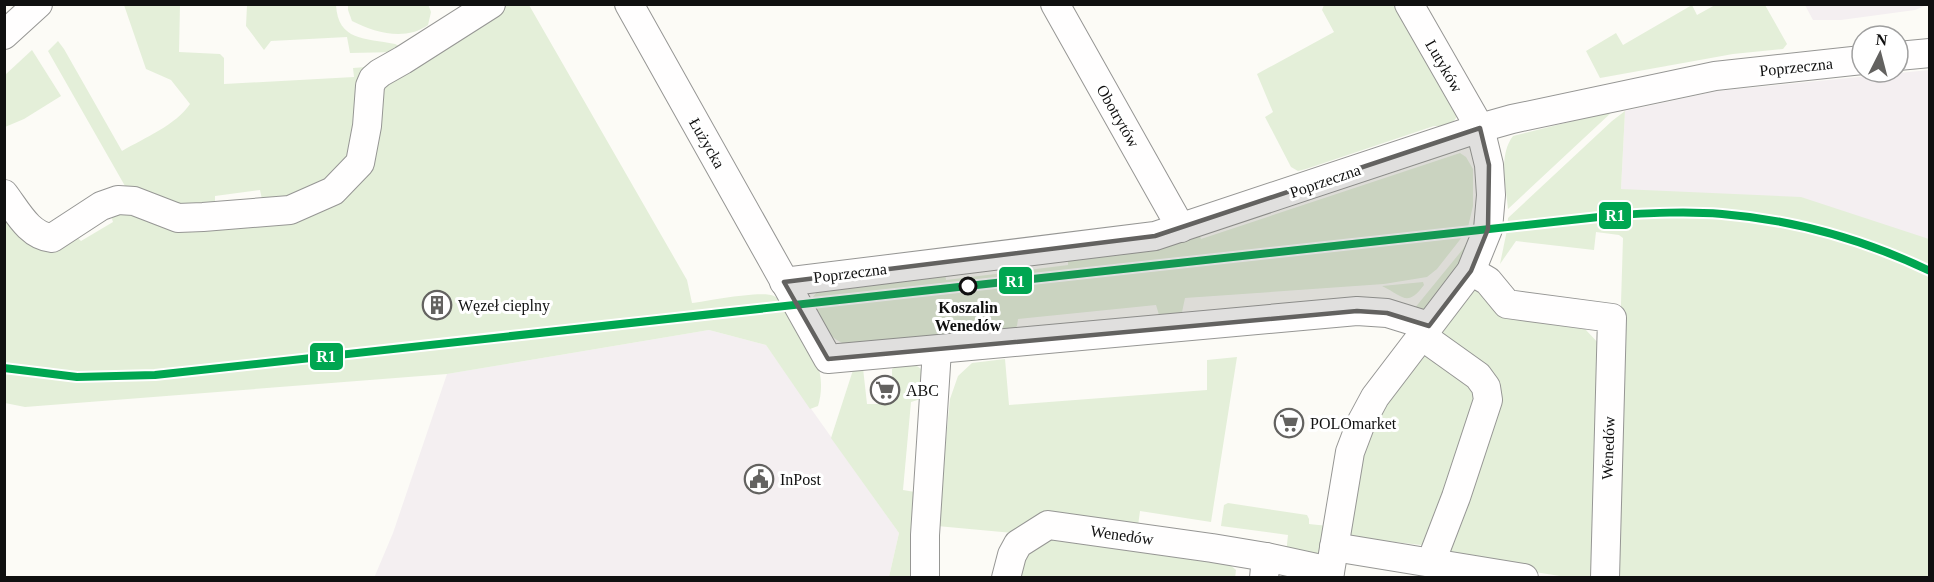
<svg xmlns="http://www.w3.org/2000/svg" width="1934" height="582" font-family="Georgia,serif">
  <style>
    .industrial { fill: #f4eff1 }
    .green { fill: #e4efd9 }
    .lines { fill: none; stroke-linecap: round; stroke-linejoin: round }
    .minor-casing { stroke: #969694; stroke-width: 30 }
    .minor { stroke: #fffefe; stroke-width: 28 }
    .rail-1-casing { stroke: #fff; stroke-width: 12 }
    .rail-1 { stroke: #00a651; stroke-width: 8 }
    .marked { fill: #636260; fill-opacity: 0.2; stroke: #636260; stroke-width: 4.5; stroke-linejoin: round }
    .stop-dot { fill: #fff; stroke: #101010; stroke-width: 3 }
    .labels { text-anchor: middle; dominant-baseline: central; stroke-width: 6; stroke-linejoin: round; paint-order: stroke }
    .street-label { font-size: 16px; fill: #101010; stroke: #fff }
    .poi-label { font-size: 16px; fill: #101010; stroke: #fff; text-anchor: start }
    .stop-label { font-size: 16px; font-weight: bold; fill: #101010; stroke: #fff }
    .line-badge { stroke: #fff; stroke-width: 2 }
    .badge-label { font-size: 16px; text-anchor: middle; font-weight: bold; fill: #fff }
  </style>
  <rect width="100%" height="100%" fill="#fcfbf6"/>
  <g class="industrial">
    <path d="M1929 4 1915 10 1841 20H1813L1805 5Z"/>
    <path d="M1929 70V239L1621 189 1625 111 1717 91Z"/>
    <path d="M709 330 766 345 899 533 889 577 374 578 393 533 447 374Z"/>
  </g>
  <g class="green">
    <path d="M428 4 431 12 428 25C406 41 375 33 352 21L348 10V5Z"/>
    <path d="M124 5H180L179 52 220 54 224 58V84L354 77 353 68 379 66 357 148 315 191 263 204 260 190 215 196V208L198 209 148 200 125 186 48 51 58 41 64 49 122 151C144 138 176 125 190 104L171 80 146 69Z"/>
    <path d="M247 5H336C338 41 365 38 395 44L399 46 398 52 350 53 347 37 271 41 264 50 246 26Z"/>
    <path d="M504 5H529L687 280 692 303C708 301 762 290 774 296 790 304 817 357 820 374 822 385 821 396 818 406L810 409 766 345 709 330 447 374 25 407 5 403 4 220 33 238 72 232 81 241 113 222 110 213 329 202 381 82Z"/>
    <path d="M1324 5H1393L1446 98 1457 109 1458 114C1453 126 1446 126 1434 126L1306 169 1298 171 1291 167 1265 117 1273 112 1257 74 1334 32 1322 10Z"/>
    <path d="M1692 5 1697 15 1715 5H1765L1787 44 1783 49 1733 54 1600 78 1586 51 1616 33 1623 45Z"/>
    <path d="M32 50 61 96 24 119 5 127V75Z"/>
    <path d="M1613 111 1508 209C1506 186 1498 156 1513 136Z"/>
    <path d="M1625 111 1621 189 1801 197 1929 239V577H1620L1613 564 1623 238 1619 235 1596 232 1594 250 1516 241 1500 264 1507 230 1508 218 1612 121Z"/>
    <path d="M1460 153 1466 157 1473 169V206L1468 227 1459 241 1437 269 1427 277 1384 284 1185 298 1181 317 1159 315 1156 305 1018 319 1017 326 1013 331 845 344C828 338 813 317 812 298L817 292 945 271 946 280 1068 265V257L1199 233 1201 239Z"/>
    <path d="M1472 234 1473 245 1431 307 1419 310 1414 309 1463 249Z"/>
    <path d="M1423 282 1424 285C1407 308 1403 296 1382 286Z"/>
    <path d="M1472 288 1585 329 1602 347 1598 577H1566L1448 558 1430 546 1350 537 1349 518 1359 461 1379 409Z"/>
    <path d="M1237 357 1211 522 1140 511 1138 526 1013 533 937 526 950 399 958 376 972 363 1005 359 1009 405 1207 390V360Z"/>
    <path d="M904 363 914 364 924 371V398L911 402 903 490 915 492 913 577H889L899 533 831 438 854 367 863 368 867 404H892V369Z"/>
    <path d="M1228 503 1307 515 1309 519V524L1328 526 1321 555 1286 554 1288 535 1221 526 1224 505Z"/>
    <path d="M1042 534 1220 556 1236 570 1235 578H1015V573Z"/>
  </g>
  <g class="lines">
    <g class="minor-casing">
      <g id="minor">
        <path d="M629 4 828 359 1357 311 1387 313 1429 326"/>
        <path d="M1055 4 1181 228"/>
        <path d="M4 35 38 4"/>
        <path d="M1898 56 1930 53"/>
        <path d="M4 194C17 211 29 236 52 238L101 206 118 200 134 201 178 218 203 217 290 210 333 191 360 163 367 126 370 86 373 79 380 73 403 60 491 4"/>
        <path d="M1471 271 1488 281 1507 304 1612 318 1605 578"/>
        <path d="M784 282 1155 236 1480 128 1512 119 1715 76 1862 60"/>
        <path d="M1422 336 1478 376 1486 387 1488 400 1456 497 1431 562"/>
        <path d="M1334 547 1524 578"/>
        <path d="M925 578V535L937 350"/>
        <path d="M1006 578 1012 555 1018 544 1048 525 1212 548 1266 557"/>
        <path d="M1264 578 1266 557 1330 571"/>
        <path d="M1329 578 1350 452 1361 423 1375 397 1471 271 1488 229 1491 195 1489 165 1480 128 1409 4"/>
      </g>
    </g>
    <use href="#minor" class="minor"/>
    <g class="rail-1-casing">
      <path id="rail-1" d="M4 368 77 377 155 375 1617 215C1652 213 1687 211 1722 214 1794 220 1865 240 1930 271"/>
    </g>
    <use href="#rail-1" class="rail-1"/>
  </g>
  <path class="marked" d="M1480 128 1489 165 1488 229 1471 271 1429 326 1387 313 1357 311 828 359 784 282 1155 236Z"/>
  <defs>
    <g id="building-ring" transform="scale(1.5)"><circle r="9.5" fill="#fff" stroke="#636260" stroke-width="1.5"/><path d="M-4-6H4V6H1V3H-1V6H-4ZM-2.5-4.3h1.7v1.8h-1.7ZM.8-4.3h1.7v1.8H.8ZM-2.5-1h1.7V.8h-1.7ZM.8-1h1.7V.8H.8Z" fill="#636260"/></g>
    <g id="supermarket-ring" transform="scale(1.5)"><circle r="9.5" fill="#fff" stroke="#636260" stroke-width="1.5"/><path d="M-6-5.5h2.5l.6 2H6L4.5 2H-2.5L-4.4-4H-6ZM-1.5 3.2a1.3 1.3 0 1 0 .1 0ZM3 3.2a1.3 1.3 0 1 0 .1 0Z" fill="#636260"/></g>
    <g id="civic-ring" transform="scale(1.5)"><circle r="9.5" fill="#fff" stroke="#636260" stroke-width="1.5"/><path d="M-.6-6.5H3V-4.5H.6V-3L4-1V1h2V6H-6V1h2V-1L-.6-3ZM-1.2 2.5V6h2.4V2.5Z" fill="#636260"/></g>
  </defs>
  <g fill-rule="evenodd">
    <use href="#building-ring" x="437" y="305"/>
    <use href="#supermarket-ring" x="885" y="390"/>
    <use href="#supermarket-ring" x="1289" y="423"/>
    <use href="#civic-ring" x="759" y="479"/>
  </g>
  <circle class="stop-dot" cx="968" cy="286" r="8"/>
  <g class="labels">
    <g class="street-label">
      <text transform="translate(1444 66) rotate(60)">Lutyków</text>
      <text transform="translate(1796 67) rotate(-6)">Poprzeczna</text>
      <text transform="translate(1118 116) rotate(60)">Obotrytów</text>
      <text transform="translate(707 143) rotate(60)">Łużycka</text>
      <text transform="translate(1325 181) rotate(-19)">Poprzeczna</text>
      <text transform="translate(850 273) rotate(-7)">Poprzeczna</text>
      <text transform="translate(1608 448) rotate(-88)">Wenedów</text>
      <text transform="translate(1122 535) rotate(8)">Wenedów</text>
    </g>
    <g class="poi-label">
      <text x="458" y="305">Węzeł cieplny</text>
      <text x="906" y="390">ABC</text>
      <text x="1310" y="423">POLOmarket</text>
      <text x="780" y="479">InPost</text>
    </g>
    <g class="stop-label">
      <text x="968" y="307">Koszalin<tspan x="968" dy="18">Wenedów</tspan></text>
    </g>
  </g>
  <g class="line-badge">
    <rect x="1598" y="201" width="34" height="29" rx="6" fill="#00a651"/>
    <rect x="998" y="266" width="35" height="29" rx="6" fill="#00a651"/>
    <rect x="309" y="342" width="35" height="29" rx="6" fill="#00a651"/>
  </g>
  <g class="badge-label">
    <text x="1615" y="221">R1</text>
    <text x="1015" y="287">R1</text>
    <text x="326" y="362">R1</text>
  </g>
  <rect width="1934" height="582" fill="none" stroke="#101010" stroke-width="12"/>
  <g transform="translate(1880 54) rotate(6)"><circle r="28" fill="#ffffff" stroke="#9f9f9f" stroke-width="1.5"/>
  <path d="M0-4.5L10 22L0 15L-10 22Z" fill="#636260"/>
  <text y="-9" font-size="16" font-weight="bold" text-anchor="middle" fill="#101010">N</text>
  </g>
</svg>
